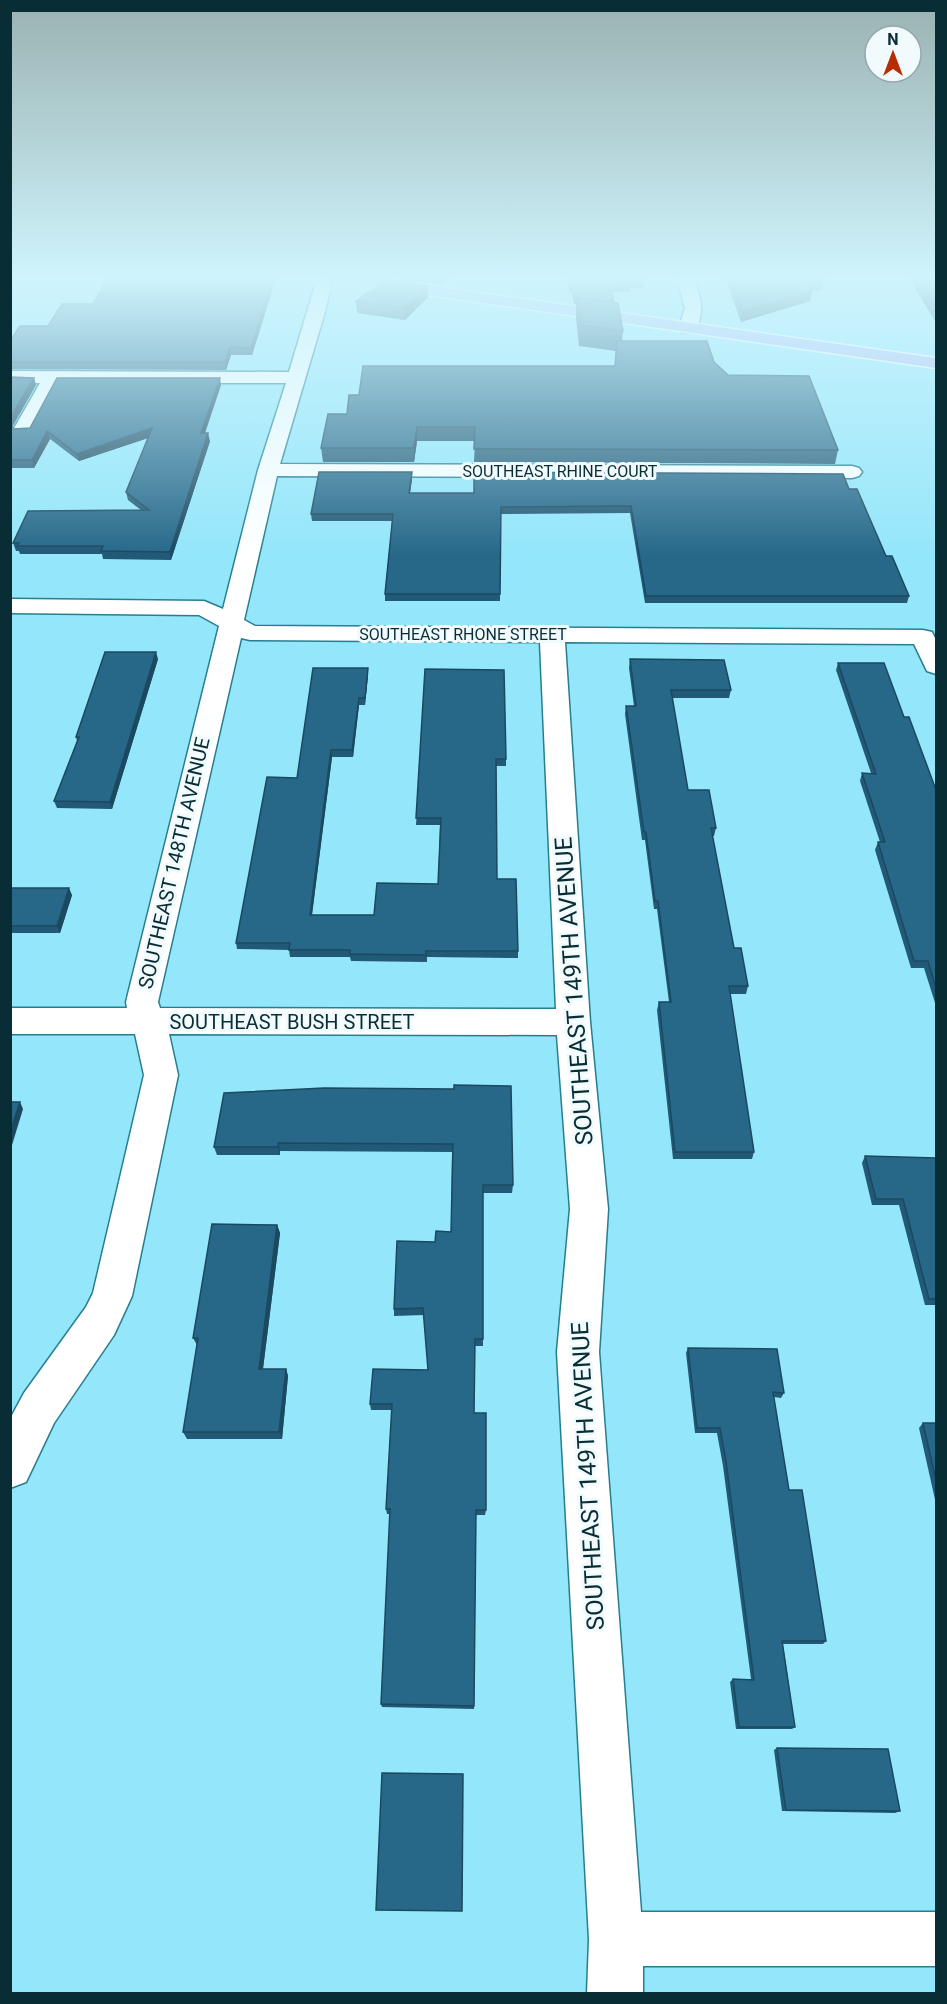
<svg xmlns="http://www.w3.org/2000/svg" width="947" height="2004" font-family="Roboto,sans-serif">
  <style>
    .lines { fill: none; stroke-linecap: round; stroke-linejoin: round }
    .street-casing { stroke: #277e90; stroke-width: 3 }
    .primary-casing { stroke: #fff; stroke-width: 3 }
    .street { fill: #fff; fill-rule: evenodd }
    .primary { fill: #b1baf4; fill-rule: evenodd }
    .wall { fill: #225976 }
    .shaded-wall { fill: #1b4960 }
    .building { fill: #276889; stroke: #1b4960; stroke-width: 1.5 }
    .labels { text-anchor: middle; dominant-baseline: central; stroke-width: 6; stroke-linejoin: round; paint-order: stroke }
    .far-street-label { font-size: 16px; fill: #082d34; stroke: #f1fafd }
    .street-label { font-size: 20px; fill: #082d34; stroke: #f1fafd }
    .near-street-label { font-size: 24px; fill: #082d34; stroke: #f1fafd }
  </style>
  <rect width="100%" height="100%" fill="#94e6fa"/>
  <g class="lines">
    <g class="street-casing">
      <g id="street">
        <path d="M318 275H334L324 315 280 464 852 466 859 468 862 472 859 476 852 478 277 476 244 620 255 626 923 630 932 632 936 640V674L927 671 914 644 565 642 590 1022 608 1209 599 1352 641 1912H936V1966H643V1994H587L589 1939 557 1352 570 1209 557 1035 169 1034 178 1075 132 1296 114 1335 54 1423 26 1482 10 1488V1419L24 1393 86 1307 93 1293 144 1075 135 1034H10V1008H127L126 1002 219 626 199 615 10 613V599L204 601 223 609 258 470 286 383H58L33 430 30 434H16L13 430 40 383H10V371L289 372ZM241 638 250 640 540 642 556 1009 160 1008 158 1002Z"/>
        <path d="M676 275H692C700 295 707 312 694 332H682L679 328 685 308Z"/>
      </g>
    </g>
    <g class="primary-casing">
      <path id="primary" d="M317 275H355L936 358V368L325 280Z"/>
    </g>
    <use href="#street" class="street"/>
    <use href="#primary" class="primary"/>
  </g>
  <g class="wall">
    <path d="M277 275 252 355H231L226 370 10 369V341L48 326 93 304 185 280Z"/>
    <path d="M384 275H452L441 285 384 277Z"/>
    <path d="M567 275H643L644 282V288H631L630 292H612L614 303 623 331 622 341 714 362 728 375 838 450 835 464 474 462 475 441H417L414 462H323L321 448 347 414 359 395 615 366 616 351 579 346 576 318V304H574L572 292H569Z"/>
    <path d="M724 275H936V323L908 276 823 278 824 279 822 290H811L810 301 741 322Z"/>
    <path d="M428 297 405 320 357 313 356 301Z"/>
    <path d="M10 377 34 378 36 385 12 427 14 429 30 428 221 385 205 433 210 441 171 560 103 559 102 554H20L19 551H16L13 543 141 510 128 500 126 492 148 438 79 461 50 439 34 468H10Z"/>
    <path d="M412 472V479L410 493H474L849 489 886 556 909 596 907 603H645L630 513 501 514 500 601H385V594L392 521H312L311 514Z"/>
    <path d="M158 659 112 809 57 808 54 801 77 741 76 737Z"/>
    <path d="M630 659 731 690 729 698H672L688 790 716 828 714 836H712L734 948 748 986 746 994H730L754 1152 752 1159H673L657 1010 659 1002H669L657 909H654L645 840H642L625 714 626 706H634L629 668Z"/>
    <path d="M838 663 904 717 936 790V1006L924 968H911L875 850 878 842H880L860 781 862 773H871L836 670Z"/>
    <path d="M368 668V675L365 705H359L353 757H332L312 915H374L438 884 440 825H416L425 669 506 759V766H496L497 879 518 951V958L427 957V962L351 961 350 957H290L289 950 237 949 236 943 297 778Z"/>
    <path d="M10 888 72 895 60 933H10Z"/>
    <path d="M454 1089 513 1185 512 1193H483V1346H475L474 1413 486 1510 485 1515H476L474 1709 382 1707 381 1704 390 1514H387L386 1509 392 1410H371L370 1404 428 1370 424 1315 394 1316V1309L435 1242 451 1232 452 1152 280 1151V1155H217L214 1147Z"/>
    <path d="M865 1156 936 1158V1305H925L899 1205H872L862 1163Z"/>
    <path d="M277 1225 280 1233 263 1369H286L288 1376 282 1439H187L183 1432 197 1345 193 1338Z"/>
    <path d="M688 1348 784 1393 781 1398 774 1397 789 1490 826 1641 823 1644H783L795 1727 792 1729H736L730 1682 733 1679H751L723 1466 717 1433H695L686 1353Z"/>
    <path d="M923 1423H936V1504L919 1428Z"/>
    <path d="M777 1748 900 1811 895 1813 782 1811 774 1750Z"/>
  </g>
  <g class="shaded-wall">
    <path d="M274 275H277L252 355 251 348Z"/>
    <path d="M444 275H452L441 285V277Z"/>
    <path d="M428 286V297L405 320 404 308Z"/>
    <path d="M812 291 810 301 741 322 743 311Z"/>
    <path d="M230 347 231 355 226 370 225 362Z"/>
    <path d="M34 378 36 385 11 429 10 418Z"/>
    <path d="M220 378 221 385 202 441 201 433Z"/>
    <path d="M417 427V441L414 462V448Z"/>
    <path d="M152 428 154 436 79 461 77 454Z"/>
    <path d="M47 431 50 439 34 468 32 460Z"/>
    <path d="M208 433 210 441 171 560 170 552Z"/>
    <path d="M412 472V479L409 500V493Z"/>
    <path d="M156 652 158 659 112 809 110 802Z"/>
    <path d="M368 668V675L365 705V698Z"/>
    <path d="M359 698V705L353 757 352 750Z"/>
    <path d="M331 750 332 757 311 922 310 915Z"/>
    <path d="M69 888 72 895 60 933 57 926Z"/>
    <path d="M20 1102 23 1109 12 1145 10 1142V1132Z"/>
    <path d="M278 1143 280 1151V1155L278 1147Z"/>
    <path d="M277 1225 280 1233 262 1376 259 1369Z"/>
    <path d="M286 1369 288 1376 282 1439 279 1432Z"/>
  </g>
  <g class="building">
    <path d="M188 275H274L251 348 230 347 225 362H10V341L20 326H48L62 304H93L107 279 185 280Z"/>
    <path d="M422 275H444L441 277Z"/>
    <path d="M568 275H643L644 282H630L631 286H611L614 303 574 298 572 286H569Z"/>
    <path d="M730 275H822L824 279H806L812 291 743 311Z"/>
    <path d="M916 275H936V307Z"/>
    <path d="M381 279 428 286 404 308 356 301 381 284Z"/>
    <path d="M577 298 618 303 623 331 581 325Z"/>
    <path d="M617 341H707L714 362 728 375 809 376 838 450 474 449 475 427H417L414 448H321L328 414H347L349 395H359L363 366H615Z"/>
    <path d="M10 377 34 378 10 418Z"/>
    <path d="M57 378H220L201 433H208L170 552 101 551 103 546H17L19 543H13L28 511 149 510 126 492 152 428 77 454 47 431 32 460H10V424L14 429 30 428Z"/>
    <path d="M319 472H412L409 493H474V472L843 474 849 489H857L886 556H892L909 596H646L631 506 501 507 500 594H385L393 514H311Z"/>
    <path d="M105 652H156L110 802 54 801 79 737H76Z"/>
    <path d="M630 659 724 660 731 690H671L688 790H709L716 828H711L734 948H741L748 986H729L754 1152H675L659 1002H671L658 901H655L646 832H644L626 706H636Z"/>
    <path d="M838 663H884L904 717H909L936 790V988L928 961H914L878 842H885L862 773 876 774Z"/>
    <path d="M313 668H368L365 698H359L352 750H331L310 915H374L377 883 438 884 441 818H416L425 669 504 670 506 759H496L497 879H516L518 951H426V955L350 954V950H289L290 943H236L267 777 297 778Z"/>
    <path d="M10 888H69L57 926H10Z"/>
    <path d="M454 1085 511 1086 513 1185H483V1339H475L474 1413H486V1510H476L474 1706 381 1704 390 1509H386L392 1404H370L373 1369 428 1370 423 1308 394 1309 397 1241 435 1242 436 1231 451 1232 453 1144 278 1143V1147H214L224 1093 324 1088 454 1089Z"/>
    <path d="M10 1102H20L10 1132Z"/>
    <path d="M865 1156 936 1158V1299H929L903 1199H876Z"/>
    <path d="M212 1224 277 1225 259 1369H286L279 1432H183L198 1338H193Z"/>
    <path d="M688 1348 777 1349 784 1393 773 1392 789 1490H802L826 1641H782L795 1727H739L733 1679 754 1680 726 1461 720 1428H697Z"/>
    <path d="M923 1423H936V1480Z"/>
    <path d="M777 1748 888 1749 900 1811 786 1810Z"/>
    <path d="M382 1773 463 1774 462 1911 376 1910Z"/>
  </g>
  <linearGradient id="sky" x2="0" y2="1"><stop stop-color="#9ab2b1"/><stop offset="0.5" stop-color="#cff4fd"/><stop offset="1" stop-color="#cff4fd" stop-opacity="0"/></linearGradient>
  <rect width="947" height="555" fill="url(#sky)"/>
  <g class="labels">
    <g class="far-street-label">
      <text x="560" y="471">SOUTHEAST RHINE COURT</text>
      <text x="463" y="634">SOUTHEAST RHONE STREET</text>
    </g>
    <g class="street-label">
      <text transform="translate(174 863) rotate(-77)">SOUTHEAST 148TH AVENUE</text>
      <text x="292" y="1022">SOUTHEAST BUSH STREET</text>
    </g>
    <g class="near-street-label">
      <text transform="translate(574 991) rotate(-94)">SOUTHEAST 149TH AVENUE</text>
      <text transform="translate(588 1476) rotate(-93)">SOUTHEAST 149TH AVENUE</text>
    </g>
  </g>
  <rect width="947" height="2004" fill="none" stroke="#082d34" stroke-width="24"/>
  <g transform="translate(893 54)"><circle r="28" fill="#f1fafd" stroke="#94a8ad" stroke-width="1.5"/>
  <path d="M0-4.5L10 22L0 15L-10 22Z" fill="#b72d00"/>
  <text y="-9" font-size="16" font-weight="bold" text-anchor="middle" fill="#082d34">N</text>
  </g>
</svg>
